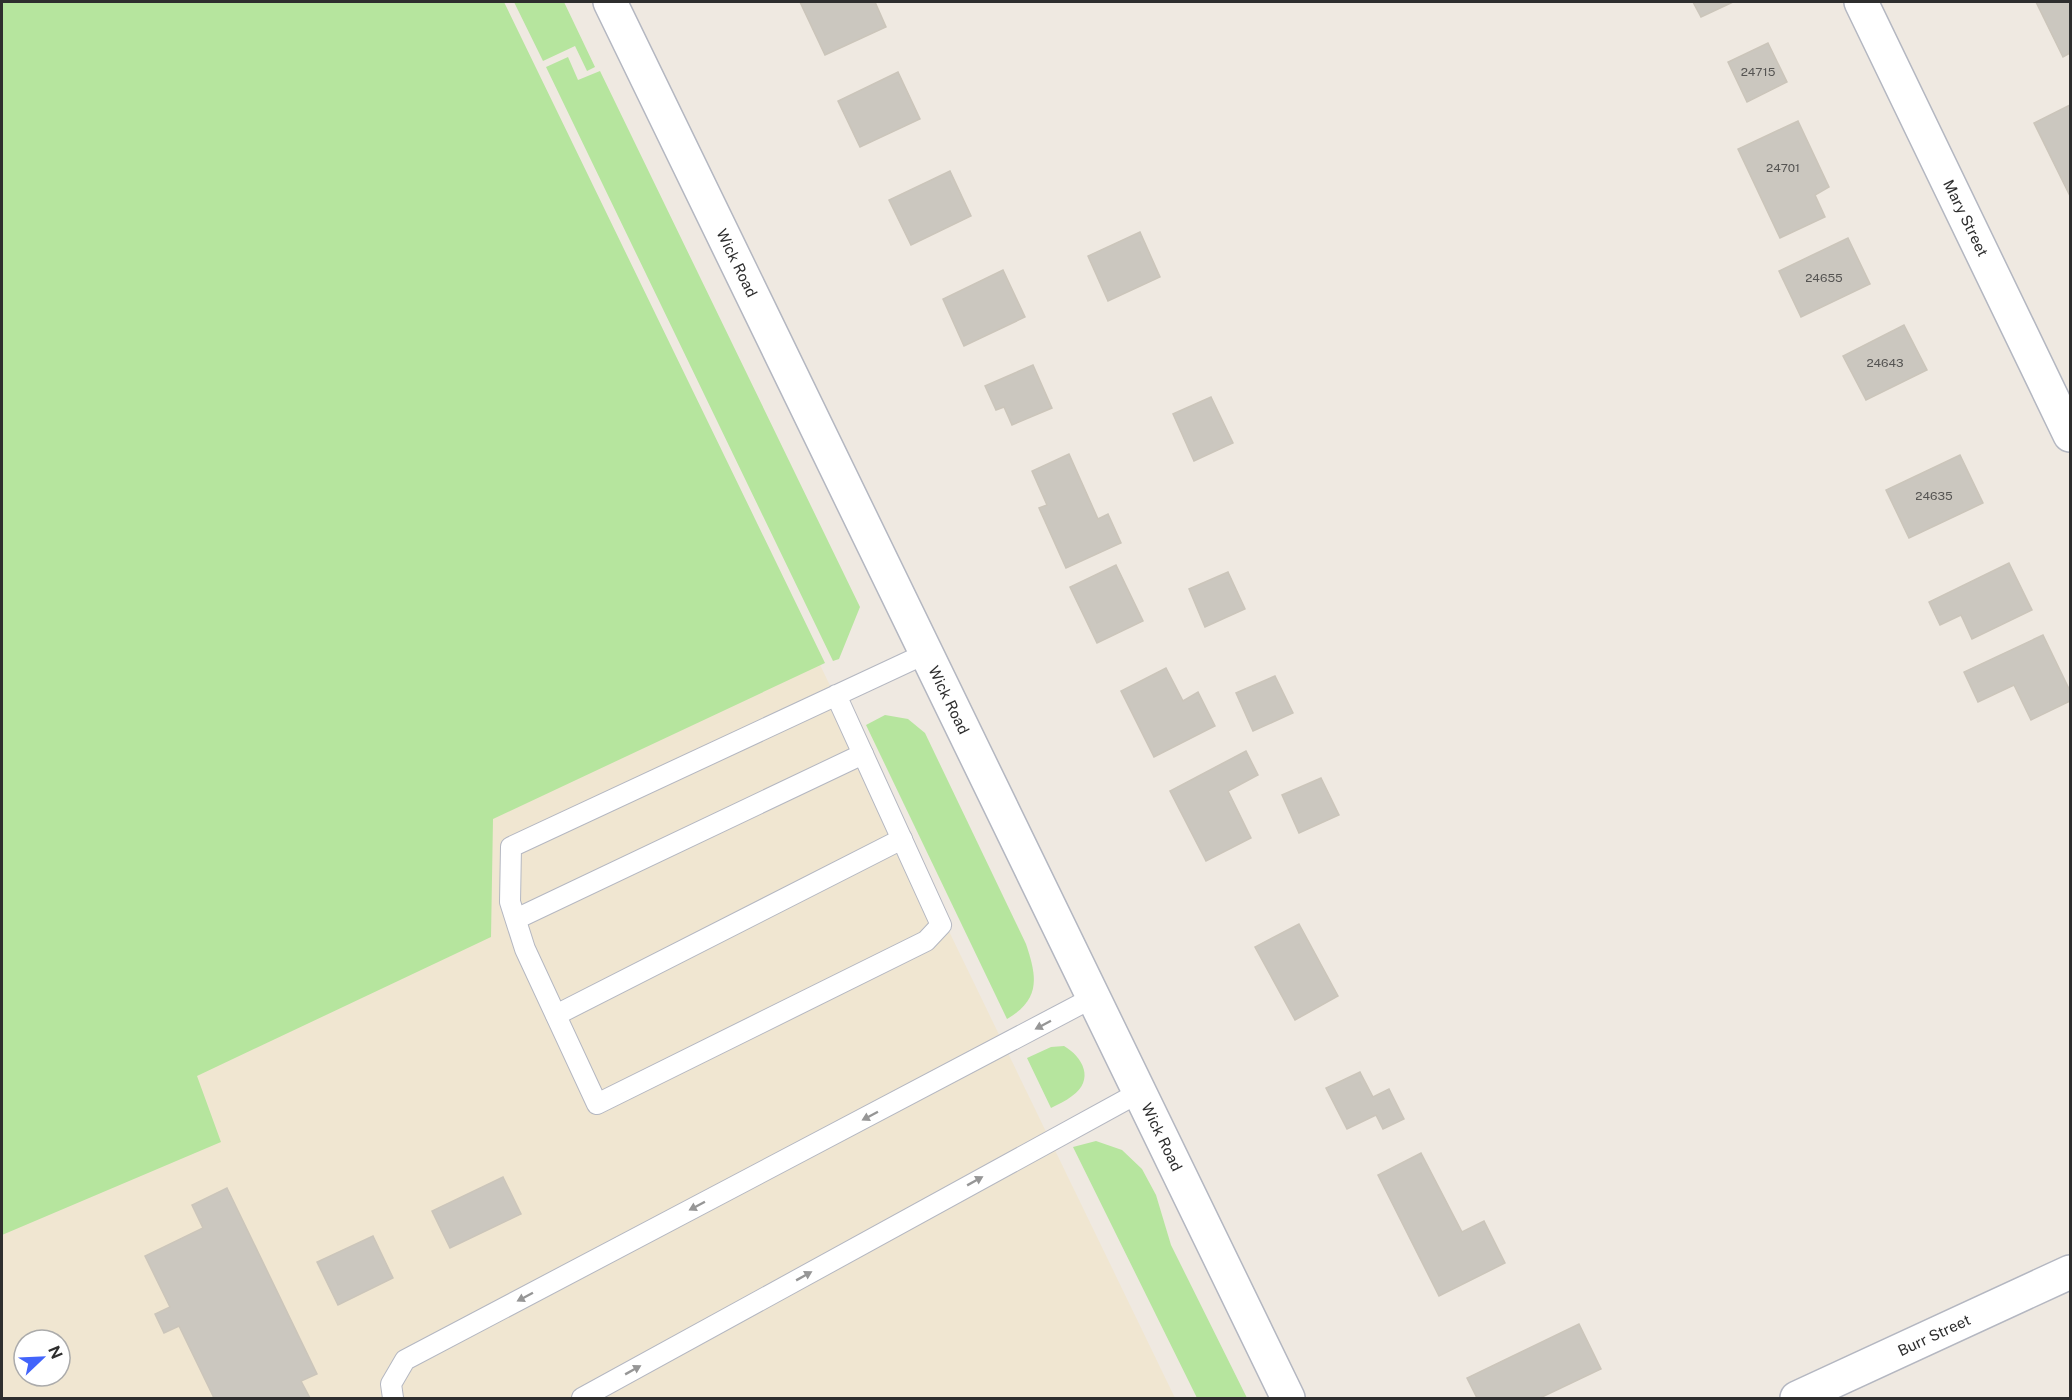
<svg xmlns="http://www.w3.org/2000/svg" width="2072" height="1400" font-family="'Public Sans',sans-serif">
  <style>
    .education { fill: #f0e6d1; fill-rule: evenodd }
    .green { fill: #b6e59e }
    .building { fill: #cbc7bf; stroke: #cbc5ba; stroke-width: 1.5 }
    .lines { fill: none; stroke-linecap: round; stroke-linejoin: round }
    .service-casing { stroke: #b4b7c1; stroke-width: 22 }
    .minor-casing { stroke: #b4b7c1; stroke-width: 36 }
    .tertiary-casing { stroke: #b4b7c1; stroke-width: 36 }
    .service { stroke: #fff; stroke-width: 20 }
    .minor { stroke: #fff; stroke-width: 33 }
    .tertiary { stroke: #fff; stroke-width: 33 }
    .oneway { fill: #969696 }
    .labels { text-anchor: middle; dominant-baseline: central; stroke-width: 5; stroke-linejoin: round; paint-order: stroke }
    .number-label { font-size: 12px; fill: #555452 }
    .street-label { font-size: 15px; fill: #2e2e2e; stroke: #fff }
  </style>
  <rect width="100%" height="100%" fill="#efe9e1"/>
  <path class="education" d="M2 2H499L1175 1398H2ZM24 1340H60V1376H24Z"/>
  <g class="green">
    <path d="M2 2H504L825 663 493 819 491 937 197 1076 221 1142 2 1235Z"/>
    <path d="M514 2H564L595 67 587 71 575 46 543 61Z"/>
    <path d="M568 57 578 80 600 71 860 607 839 659 833 661 546 67Z"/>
    <path d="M885 715 908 719 925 733 1026 944C1037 977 1041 999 1007 1019L866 725Z"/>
    <path d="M1064 1046C1083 1057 1095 1080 1072 1096 1066 1101 1058 1104 1051 1108L1027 1058 1051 1047Z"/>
    <path d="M1096 1141 1122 1150 1142 1169 1156 1195 1171 1245 1247 1398H1197L1073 1147Z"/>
  </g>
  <g class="building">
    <path d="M800 2H875L886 27 825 55Z"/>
    <path d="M1693 2H1733L1701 17Z"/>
    <path d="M2036 2H2070V53L2063 57Z"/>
    <path d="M1768 43 1787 82 1747 102 1728 62Z"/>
    <path d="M898 72 920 119 860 147 838 101Z"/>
    <path d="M2070 105V196L2034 123Z"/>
    <path d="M1798 121 1829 187 1815 195 1825 217 1780 238 1738 149Z"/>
    <path d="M950 171 971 216 911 245 889 200Z"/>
    <path d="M1140 232 1160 277 1108 301 1088 256Z"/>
    <path d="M1848 238 1870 284 1801 317 1779 271Z"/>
    <path d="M1003 270 1025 317 964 346 943 299Z"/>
    <path d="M1904 325 1927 370 1866 400 1843 356Z"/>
    <path d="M1033 365 1052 408 1012 425 1004 407 996 410 985 386Z"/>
    <path d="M1211 397 1233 443 1194 461 1173 414Z"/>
    <path d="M1069 454 1098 519 1108 514 1121 543 1066 568 1039 508 1047 505 1032 471Z"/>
    <path d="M1960 455 1983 503 1909 538 1886 490Z"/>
    <path d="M2009 563 2032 610 1972 639 1961 615 1940 625 1929 602Z"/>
    <path d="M1116 565 1143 621 1097 643 1070 587Z"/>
    <path d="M1228 572 1245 609 1205 627 1189 589Z"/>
    <path d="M2043 635 2070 691V701L2031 720 2014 685 1978 702 1964 672Z"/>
    <path d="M1166 668 1183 701 1198 692 1215 726 1154 757 1121 691Z"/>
    <path d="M1275 676 1293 713 1253 731 1236 693Z"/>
    <path d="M1246 751 1258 775 1228 791 1251 838 1206 861 1170 791Z"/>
    <path d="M1321 778 1339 815 1299 833 1282 795Z"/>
    <path d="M1299 924 1338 996 1295 1020 1255 947Z"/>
    <path d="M1360 1072 1373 1097 1389 1089 1404 1119 1383 1129 1376 1115 1347 1129 1326 1088Z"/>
    <path d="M1421 1153 1462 1232 1484 1221 1505 1263 1439 1296 1378 1175Z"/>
    <path d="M503 1177 521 1214 450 1248 432 1211Z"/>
    <path d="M227 1188 317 1374 301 1381 310 1398H214L179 1326 164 1333 155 1314 170 1307 145 1256 203 1228 192 1205Z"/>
    <path d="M373 1236 393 1278 338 1305 317 1262Z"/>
    <path d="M1579 1324 1601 1369 1540 1398H1477L1467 1378Z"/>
  </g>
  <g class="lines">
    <g class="service-casing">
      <g id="service">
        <path d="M836 695 941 925 926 941 597 1104 525 949 510 902 511 847 927 653"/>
        <path d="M516 919 863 754"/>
        <path d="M556 1015 902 839"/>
        <path d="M393 1398 391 1384 405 1360 1094 997"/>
        <path d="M582 1398 1140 1092"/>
      </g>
    </g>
    <g class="minor-casing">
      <g id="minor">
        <path d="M1861 2 2070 435"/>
        <path d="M1797 1398 2070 1272"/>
      </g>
    </g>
    <g class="tertiary-casing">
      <path id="tertiary" d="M610 2 1288 1398"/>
    </g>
    <use href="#service" class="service"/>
    <use href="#minor" class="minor"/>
    <use href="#tertiary" class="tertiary"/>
  </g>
  <defs><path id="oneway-solid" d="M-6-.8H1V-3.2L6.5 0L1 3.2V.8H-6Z" transform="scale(1.5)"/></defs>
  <g class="oneway">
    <use href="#oneway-solid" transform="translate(1043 1025) rotate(152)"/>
    <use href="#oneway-solid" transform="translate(870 1116) rotate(152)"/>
    <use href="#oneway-solid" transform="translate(975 1181) rotate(-29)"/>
    <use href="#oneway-solid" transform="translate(697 1206) rotate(152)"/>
    <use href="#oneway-solid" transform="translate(804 1276) rotate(-29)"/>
    <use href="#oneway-solid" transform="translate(525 1297) rotate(152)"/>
    <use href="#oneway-solid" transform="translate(633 1370) rotate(-29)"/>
  </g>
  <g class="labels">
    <g class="number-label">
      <text x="1758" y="72">24715</text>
      <text x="1783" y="168">24701</text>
      <text x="1824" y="278">24655</text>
      <text x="1885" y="363">24643</text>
      <text x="1934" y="496">24635</text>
    </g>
    <g class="street-label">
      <text transform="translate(1966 218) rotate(64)">Mary Street</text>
      <text transform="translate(737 263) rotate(64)">Wick Road</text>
      <text transform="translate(949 700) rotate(64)">Wick Road</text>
      <text transform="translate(1162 1137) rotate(64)">Wick Road</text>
      <text transform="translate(1934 1335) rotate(-25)">Burr Street</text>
    </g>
  </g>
  <rect width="2072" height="1400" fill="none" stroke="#2e2e2e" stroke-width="6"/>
  <g transform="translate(42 1358) rotate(67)"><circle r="28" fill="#ffffff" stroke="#ababab" stroke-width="1.5"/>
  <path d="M0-4.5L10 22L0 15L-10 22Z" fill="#4264fb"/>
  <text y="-9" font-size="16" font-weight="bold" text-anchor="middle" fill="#2e2e2e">N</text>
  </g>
</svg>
